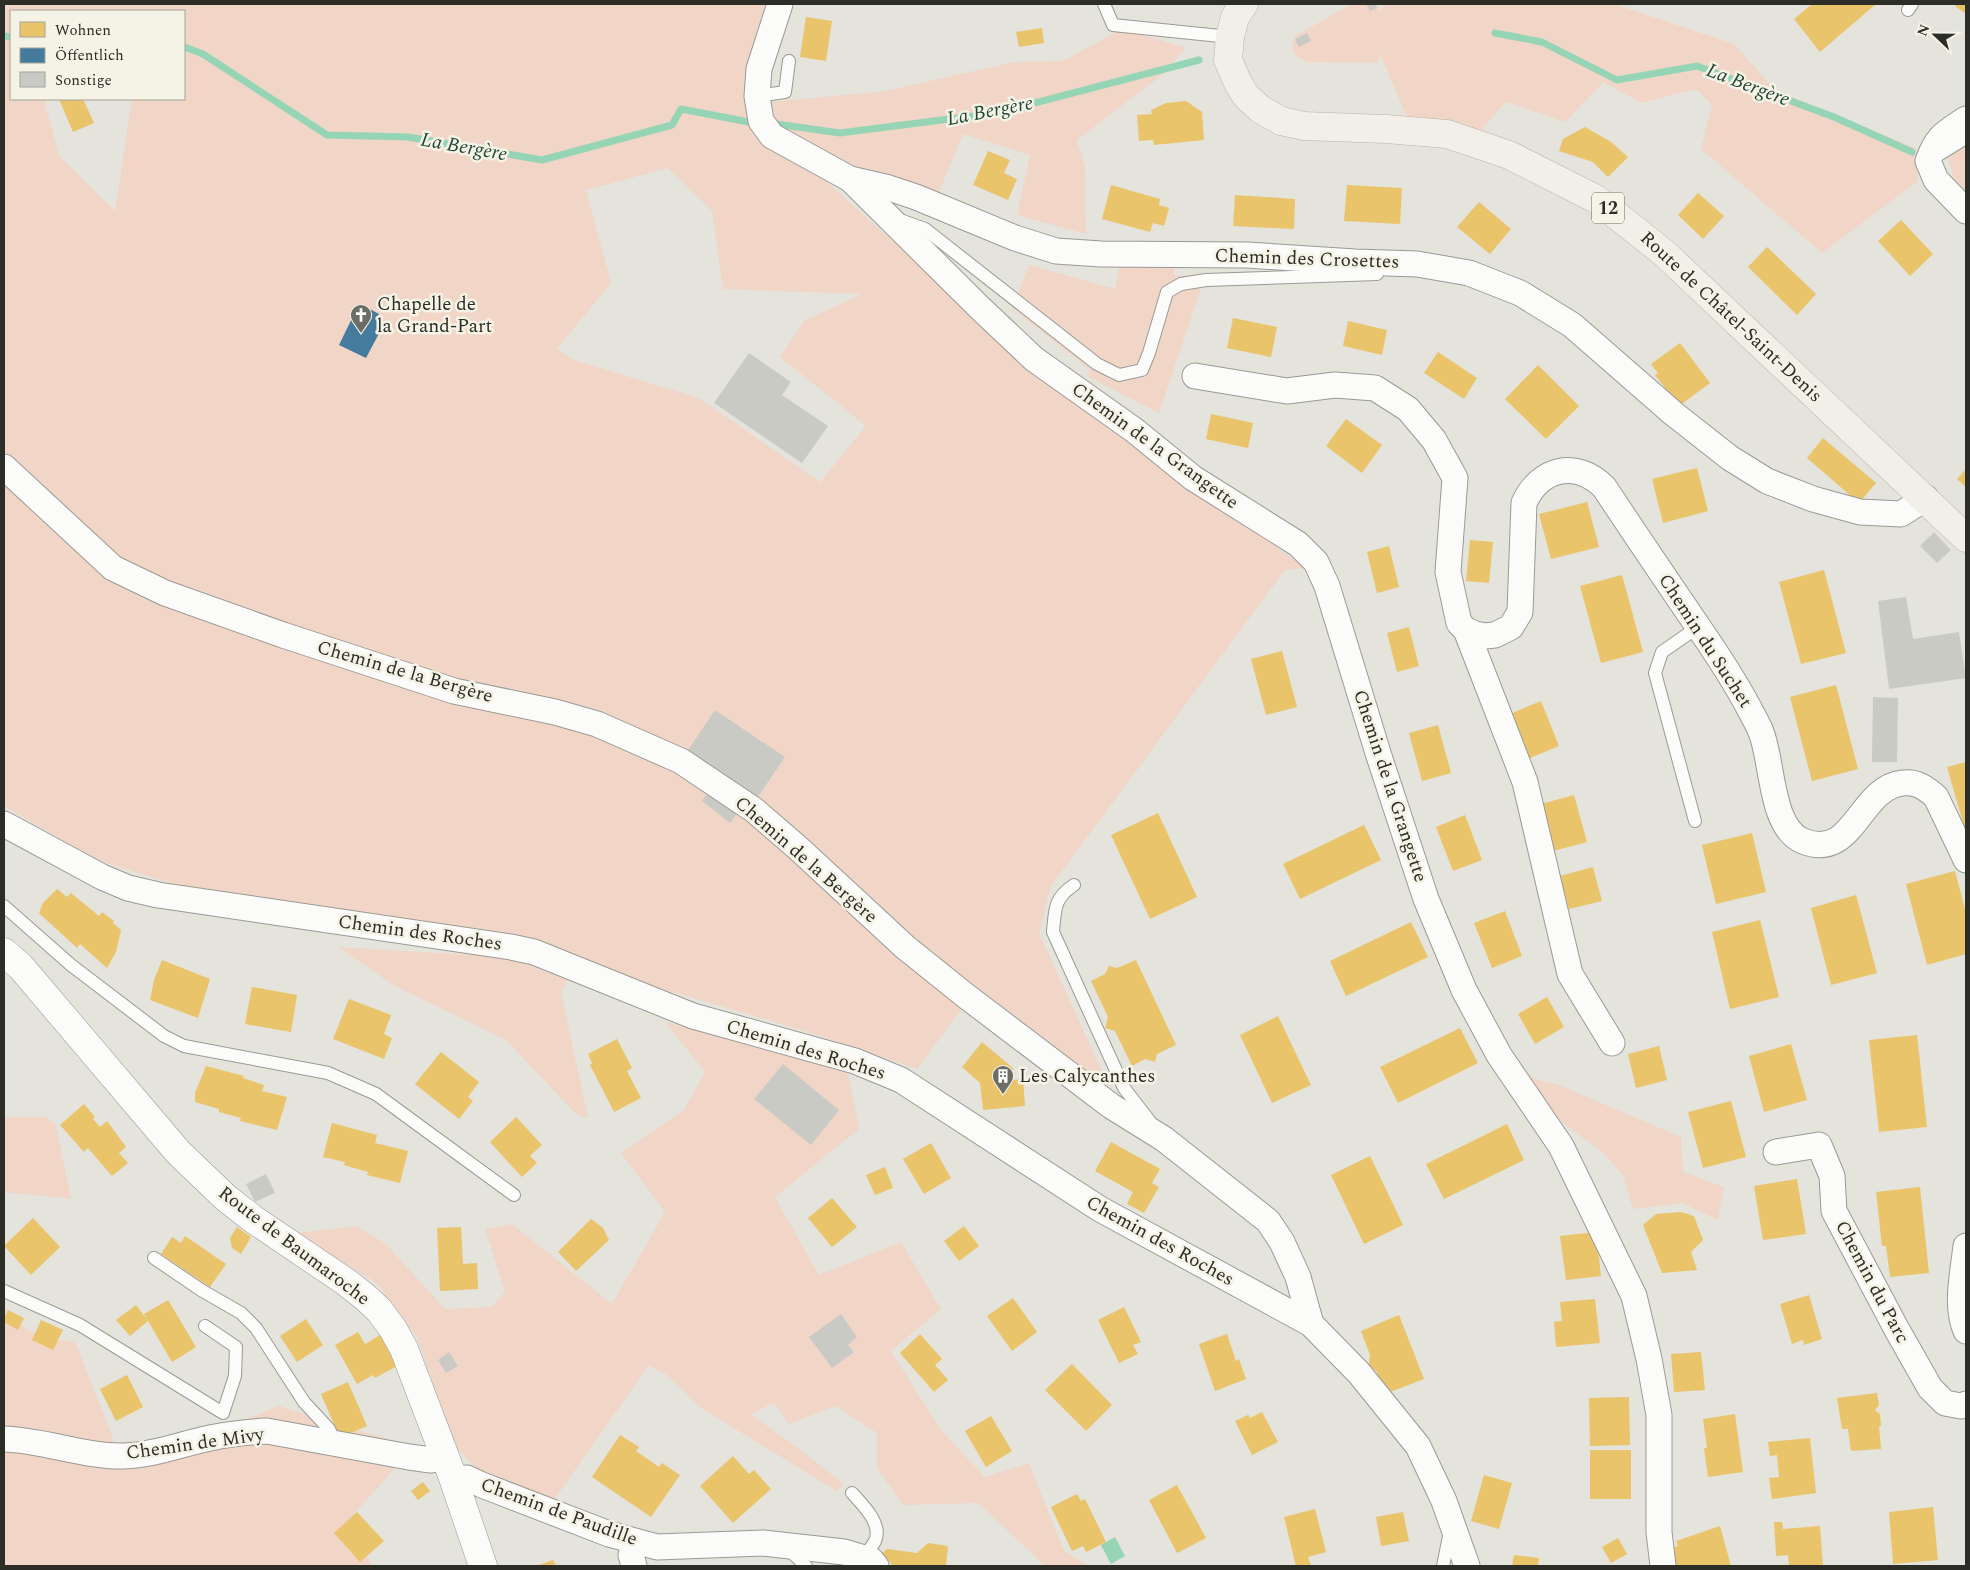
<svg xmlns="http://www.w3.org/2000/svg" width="1970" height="1570" font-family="Spectral,serif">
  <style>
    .green { fill: #f1d6c7; fill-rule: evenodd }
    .water { fill: #96d4b6 }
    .homes { fill: #e9c46a }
    .public { fill: #457b9d }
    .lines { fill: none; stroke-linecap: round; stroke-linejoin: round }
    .stream { stroke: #96d4b6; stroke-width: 7 }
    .building { fill: #cacac5 }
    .service-casing { stroke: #9a9a94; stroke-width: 14 }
    .minor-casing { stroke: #9a9a94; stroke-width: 27 }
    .tertiary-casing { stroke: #9a9a94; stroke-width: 29 }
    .primary-casing { stroke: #bbb4a7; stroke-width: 29 }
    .service { stroke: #fbfbfa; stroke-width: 12 }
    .minor { stroke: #fbfbfa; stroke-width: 25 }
    .tertiary { stroke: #fbfbfa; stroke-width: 28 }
    .primary { stroke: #f2eee8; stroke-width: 28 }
    .labels { text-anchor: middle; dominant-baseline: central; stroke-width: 5; stroke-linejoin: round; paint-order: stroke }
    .shield { fill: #f4f3e6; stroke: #696861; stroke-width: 1 }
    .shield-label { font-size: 18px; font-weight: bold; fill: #2d2d28 }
    .street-label { font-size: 19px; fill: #2d2d28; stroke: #f4f3e6 }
    .poi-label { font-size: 19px; fill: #2d2d28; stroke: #f4f3e6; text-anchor: start }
    .water-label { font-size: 20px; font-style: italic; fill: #204635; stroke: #f4f3e6 }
  </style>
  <rect width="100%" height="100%" fill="#e4e3dc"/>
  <g class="green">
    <path d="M4 4H771L753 116 1027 361 1187 483 1306 568 1285 570 1051 886 1039 933 1110 1089 1106 1106 964 1006 917 1069 812 1033 642 983 490 930 305 908 190 889 97 860 4 806ZM11 11H184V99H132L115 211 59 156 45 103 46 99H11ZM668 168 712 211 723 289 862 294 804 321 780 357 866 426 820 482 699 398 574 360 557 349 611 283 586 190Z"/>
    <path d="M1352 4H1379L1380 12 1386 4H1614L1734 44 1775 90 1916 148 1918 181 1822 253 1701 149 1712 105 1696 89 1641 103 1604 82 1565 122 1506 102 1474 138 1410 124 1380 54 1378 63 1307 62C1294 56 1288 50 1295 36Z"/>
    <path d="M1122 29 1186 48 1157 79 1077 140 1085 167 1086 234 1017 215 1030 155 963 134 939 192 855 171 779 128 770 102 886 91 1014 62 1063 61Z"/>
    <path d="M1966 140V190L1954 180 1948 158Z"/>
    <path d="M1121 260 1174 261V276L1206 274 1159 413 1087 376 1090 370 1012 308 1029 265 1115 289Z"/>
    <path d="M338 947 507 957 568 980 561 992 588 1118 576 1114 506 1040 395 986Z"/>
    <path d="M665 1022 847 1068 859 1129 775 1197 819 1275 901 1242 941 1309 891 1351 941 1430 985 1477 1029 1463 1064 1551 1089 1566H1045L978 1503 903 1505 877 1468V1433L836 1406 789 1424 774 1403 751 1414 807 1455 844 1484 837 1491 701 1408 668 1376 649 1365 554 1500 485 1476 456 1448 416 1336 377 1283 295 1233 357 1226 386 1244 445 1309 491 1307 505 1292 485 1229 512 1224 612 1304 665 1212 621 1153 684 1110 705 1072Z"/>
    <path d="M1524 1076 1559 1085 1681 1137 1683 1172 1724 1187 1718 1220 1682 1203 1633 1209 1623 1175 1603 1153 1564 1124Z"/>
    <path d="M4 1117H47L56 1126 71 1199 4 1192Z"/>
    <path d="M4 1312 42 1340 75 1341 115 1444 191 1441 279 1406 414 1447 346 1523 373 1566H4Z"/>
  </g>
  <path class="water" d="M1115 1537 1125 1556 1111 1564 1101 1545Z"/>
  <g class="homes">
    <path d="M1812 4H1876L1820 52 1794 19Z"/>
    <path d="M1956 4H1966V14L1955 6Z"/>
    <path d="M806 17 832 21 826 61 800 57Z"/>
    <path d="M1042 28 1044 43 1019 47 1016 32Z"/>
    <path d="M59 99H83L94 123 73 132Z"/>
    <path d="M1186 101 1202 112 1204 140 1154 145 1153 140 1139 141 1137 115 1152 114 1151 110 1166 103Z"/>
    <path d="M1585 127 1611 142 1628 157 1608 177 1593 162 1559 151 1563 139Z"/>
    <path d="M988 151 1010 160 1004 173 1017 179 1008 200 973 185Z"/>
    <path d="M1111 185 1160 199 1159 205 1169 208 1164 226 1153 223 1150 232 1102 219Z"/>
    <path d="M1347 185 1402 188 1400 224 1344 221Z"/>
    <path d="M1698 193 1724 216 1703 239 1678 215Z"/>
    <path d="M1235 195 1295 199 1294 229 1233 226Z"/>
    <path d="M1479 202 1511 229 1490 254 1457 227Z"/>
    <path d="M1901 220 1933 254 1910 276 1878 241Z"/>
    <path d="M1767 247 1816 294 1797 315 1748 267Z"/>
    <path d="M1233 318 1277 327 1271 357 1227 348Z"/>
    <path d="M1348 321 1387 330 1382 355 1343 346Z"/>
    <path d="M1680 343 1710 383 1679 406 1655 375 1658 373 1651 364Z"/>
    <path d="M1438 352 1477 378 1464 399 1424 373Z"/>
    <path d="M1538 365 1579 406 1546 439 1505 399Z"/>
    <path d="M1211 414 1253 423 1248 448 1206 439Z"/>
    <path d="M1346 419 1382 445 1362 473 1326 446Z"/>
    <path d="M1823 438 1876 483 1859 503 1807 458Z"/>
    <path d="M1697 468 1708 511 1663 523 1652 479Z"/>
    <path d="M1966 469V487L1957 479Z"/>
    <path d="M1587 502 1599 547 1551 559 1539 514Z"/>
    <path d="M1470 540 1493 542 1489 583 1466 581Z"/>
    <path d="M1389 546 1399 587 1377 593 1367 552Z"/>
    <path d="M1824 570 1846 653 1801 664 1779 582Z"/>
    <path d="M1622 575 1643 652 1601 663 1580 586Z"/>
    <path d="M1409 627 1419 666 1397 672 1387 633Z"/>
    <path d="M1282 651 1297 707 1266 715 1251 659Z"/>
    <path d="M1836 685 1858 769 1812 781 1790 697Z"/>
    <path d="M1541 701 1559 746 1530 758 1512 713Z"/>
    <path d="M1438 725 1451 773 1422 781 1409 733Z"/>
    <path d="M1966 762V833L1947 767Z"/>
    <path d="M1574 795 1587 842 1553 851 1541 804Z"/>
    <path d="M1158 813 1197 897 1150 919 1111 835Z"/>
    <path d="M1465 815 1482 860 1453 871 1436 827Z"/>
    <path d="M1364 825 1381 860 1300 899 1283 864Z"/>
    <path d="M1752 833 1766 892 1716 904 1702 845Z"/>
    <path d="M1593 867 1602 901 1569 909 1560 876Z"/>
    <path d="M1955 871 1966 913V954L1927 965 1906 884Z"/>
    <path d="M57 889 67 897 71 893 99 916 102 912 114 921 113 923 121 930 116 952 107 968 80 944 77 948 39 913 43 903Z"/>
    <path d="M1856 895 1877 973 1831 985 1811 908Z"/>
    <path d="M1505 911 1522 956 1492 968 1474 923Z"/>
    <path d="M1760 920 1779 997 1730 1009 1712 932Z"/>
    <path d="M1411 922 1428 957 1346 996 1330 961Z"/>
    <path d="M162 960 210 979 198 1018 150 1000 154 980Z"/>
    <path d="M1136 960 1176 1045 1157 1054 1155 1062 1145 1059 1132 1066 1115 1031 1105 1028 1108 1017 1091 981 1105 974 1109 966 1117 968Z"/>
    <path d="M252 987 297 995 291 1032 245 1024Z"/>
    <path d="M1547 997 1564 1027 1535 1044 1518 1014Z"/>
    <path d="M349 999 391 1015 384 1034 392 1038 384 1059 333 1039Z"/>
    <path d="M1278 1016 1311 1085 1272 1103 1240 1035Z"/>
    <path d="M1460 1028 1478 1063 1398 1103 1380 1067Z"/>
    <path d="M1917 1035 1927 1127 1879 1132 1869 1040Z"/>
    <path d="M617 1039 632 1068 627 1071 641 1098 614 1112 590 1065 592 1063 588 1054Z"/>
    <path d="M982 1042 1013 1068V1080L1023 1079 1025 1106 983 1110 980 1083 962 1067Z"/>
    <path d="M1791 1044 1807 1100 1764 1112 1749 1056Z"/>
    <path d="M1659 1046 1667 1080 1636 1088 1628 1054Z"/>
    <path d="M441 1052 479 1082 468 1097 473 1101 459 1119 415 1084Z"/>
    <path d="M206 1066 244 1076 243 1078 264 1085 262 1091 287 1097 277 1130 240 1121 241 1118 219 1112V1109L195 1102V1093Z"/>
    <path d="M1731 1101 1746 1157 1703 1168 1688 1112Z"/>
    <path d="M84 1104 95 1117 93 1119 100 1127 107 1121 126 1147 119 1153 128 1163 112 1176 88 1148 84 1152 60 1125Z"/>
    <path d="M516 1117 542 1145 530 1156 537 1163 522 1177 490 1142Z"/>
    <path d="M332 1123 377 1135 375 1143 408 1151 400 1183 367 1175 368 1172 344 1165 345 1162 323 1157Z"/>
    <path d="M1507 1124 1524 1160 1444 1199 1426 1164Z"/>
    <path d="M1111 1142 1160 1169 1152 1183 1159 1187 1144 1213 1127 1204 1133 1192 1095 1171Z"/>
    <path d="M931 1143 951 1178 924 1194 903 1159Z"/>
    <path d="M1370 1156 1403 1225 1364 1244 1331 1175Z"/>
    <path d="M885 1167 893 1188 875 1195 866 1175Z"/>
    <path d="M1797 1179 1806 1234 1763 1240 1754 1186Z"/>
    <path d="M1920 1187 1929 1273 1890 1277 1886 1246H1882L1876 1192Z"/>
    <path d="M832 1198 857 1227 832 1247 808 1218Z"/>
    <path d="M1681 1212 1694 1216 1703 1240 1691 1252 1697 1270 1662 1273 1643 1225 1656 1214Z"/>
    <path d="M33 1218 60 1247 31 1275 4 1246Z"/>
    <path d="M591 1219 603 1228 609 1240 576 1271 558 1252Z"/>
    <path d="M964 1226 979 1246 959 1261 944 1241Z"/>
    <path d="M237 1227 251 1237 241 1254 232 1248 230 1238Z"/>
    <path d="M461 1227 463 1264 477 1263 478 1289 440 1291 437 1228Z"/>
    <path d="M1596 1232 1601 1276 1566 1280 1560 1236Z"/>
    <path d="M185 1236 226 1264 210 1287 161 1254 172 1237 181 1243Z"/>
    <path d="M1809 1295 1822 1339 1804 1345 1803 1340 1792 1344 1780 1304Z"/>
    <path d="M1013 1298 1037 1332 1012 1351 987 1316Z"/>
    <path d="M1595 1299 1600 1343 1556 1347 1554 1322 1562 1321 1560 1302Z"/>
    <path d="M168 1300 196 1347 172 1362 144 1314Z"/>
    <path d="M136 1305 148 1321 130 1336 116 1320Z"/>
    <path d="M1124 1307 1141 1342 1133 1345 1138 1354 1119 1363 1098 1320Z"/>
    <path d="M8 1310 24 1318 18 1330 4 1322V1318Z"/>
    <path d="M1399 1315 1424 1379 1385 1394 1377 1372 1369 1365 1370 1355 1361 1331Z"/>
    <path d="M306 1319 323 1345 297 1362 280 1336Z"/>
    <path d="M41 1320 63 1330 53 1350 32 1340Z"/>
    <path d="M358 1332 365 1344 380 1335 397 1366 375 1378 373 1375 357 1384 335 1345Z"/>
    <path d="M920 1334 942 1359 935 1365 948 1380 934 1392 900 1353Z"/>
    <path d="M1227 1334 1236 1361 1239 1359 1246 1379 1215 1391 1199 1344Z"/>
    <path d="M1701 1352 1705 1390 1674 1392 1671 1354Z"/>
    <path d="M1072 1364 1112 1405 1086 1431 1045 1390Z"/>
    <path d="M127 1375 143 1407 116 1421 100 1389Z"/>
    <path d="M348 1382 367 1426 340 1438 321 1394Z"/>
    <path d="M1877 1393 1879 1405 1875 1410 1880 1414 1881 1426H1879L1881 1449 1851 1451 1848 1429H1842L1837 1398Z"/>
    <path d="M1629 1397 1630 1445 1590 1446 1589 1398Z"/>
    <path d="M1262 1412 1278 1442 1252 1455 1235 1421 1248 1415 1250 1418Z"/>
    <path d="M1735 1414 1743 1472 1708 1477 1704 1448H1707L1703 1419Z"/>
    <path d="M991 1416 1012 1451 986 1467 965 1431Z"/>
    <path d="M620 1435 639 1447 636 1451 659 1467 662 1463 680 1475 651 1517 592 1477Z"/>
    <path d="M1810 1438 1816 1493 1772 1499 1769 1478 1779 1477 1777 1455 1770 1456 1768 1442Z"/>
    <rect x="1590" y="1450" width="41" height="49"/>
    <path d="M733 1456 749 1474 754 1470 771 1489 733 1523 700 1486Z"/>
    <path d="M1484 1475 1512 1483 1499 1529 1471 1521Z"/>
    <path d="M423 1482 430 1491 418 1500 411 1491Z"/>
    <path d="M1177 1485 1206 1538 1177 1553 1149 1500Z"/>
    <path d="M1077 1494 1081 1501 1085 1499 1106 1542 1086 1552 1083 1546 1072 1551 1051 1507Z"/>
    <path d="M1933 1507 1938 1560 1893 1564 1889 1512Z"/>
    <path d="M1315 1509 1326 1552 1308 1557 1311 1566H1296L1284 1517Z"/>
    <path d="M357 1512 384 1541 360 1562 334 1533Z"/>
    <path d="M1403 1512 1409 1541 1381 1546 1376 1517Z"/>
    <path d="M1774 1522H1782L1783 1529 1820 1526 1823 1566H1789L1788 1555 1776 1556Z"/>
    <path d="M1720 1526 1731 1566H1671L1667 1550 1678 1546 1676 1541Z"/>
    <path d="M1618 1538 1627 1554 1611 1563 1602 1547Z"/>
    <path d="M928 1543 948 1546 946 1566H893L882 1553 887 1549 917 1553Z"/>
    <path d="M1514 1555 1539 1558 1538 1566H1512Z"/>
    <path d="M553 1560 556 1566H536Z"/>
  </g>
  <path class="public" d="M366 307 379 314 376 320 384 324 366 358 339 345 356 310 363 313Z"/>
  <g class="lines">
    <g class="stream">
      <path d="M1495 33 1542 42 1617 80 1697 66 1834 117 1912 152"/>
      <path d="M4 36 11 37"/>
      <path d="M184 47 203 54 327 135 408 137 542 160 672 125 681 109 754 123"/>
      <path d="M776 124 840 133 996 113 1199 60"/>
    </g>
  </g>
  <g class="building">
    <path d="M1366 4H1375L1377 8 1370 11Z"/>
    <path d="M1307 33 1311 41 1299 47 1295 39Z"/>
    <path d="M749 353 791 382 782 395 828 426 802 463 714 403Z"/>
    <path d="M1934 532 1951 550 1937 563 1920 546Z"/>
    <path d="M1906 597 1913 639 1959 632 1966 678 1889 689 1878 601Z"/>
    <path d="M1873 697 1898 698 1897 762H1872Z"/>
    <path d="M715 710 785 757 755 801 686 753Z"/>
    <path d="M712 788 740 810 730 823 702 801Z"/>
    <path d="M783 1064 839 1110 811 1145 754 1099Z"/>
    <path d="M266 1174 275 1193 255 1202 246 1184Z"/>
    <path d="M841 1314 857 1337 848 1345 854 1352 832 1368 809 1337Z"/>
    <path d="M449 1352 458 1366 446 1373 438 1360Z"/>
  </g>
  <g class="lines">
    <g class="service-casing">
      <g id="service">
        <path d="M1104 4 1113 25 1230 37"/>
        <path d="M1908 10 1912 4"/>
        <path d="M757 96 785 92 789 61"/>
        <path d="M1935 157 1966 138"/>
        <path d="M900 220 925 229 1097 364 1119 375 1142 370 1149 353 1167 292 1181 284 1206 280 1377 274"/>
        <path d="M1695 821 1655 673 1662 652 1698 627"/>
        <path d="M1074 885C1054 898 1055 909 1053 932L1124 1088 1151 1123"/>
        <path d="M4 906 71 965 164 1036 184 1046 328 1073 376 1094 514 1195"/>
        <path d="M154 1258 201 1290 241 1313 256 1328 304 1402 329 1429 333 1438 332 1444"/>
        <path d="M4 1291 80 1325 223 1413 235 1376 236 1347 205 1326"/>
        <path d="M852 1493C862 1504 883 1524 875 1541 872 1547 867 1552 864 1558"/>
        <path d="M788 1549 806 1566"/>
        <path d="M1443 1566 1450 1531"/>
      </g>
    </g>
    <g class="minor-casing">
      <g id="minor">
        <path d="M780 4 759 69 757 96 761 121 772 136 850 179 889 188 916 197 1015 238 1056 251 1101 254 1247 255 1355 262 1417 264 1469 273 1520 293 1572 325 1674 414 1730 458 1767 481 1813 499 1860 512 1901 514 1926 498"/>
        <path d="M1966 119C1945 133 1937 136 1928 161L1936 180 1966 211"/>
        <path d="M850 179 980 308 1034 359 1134 430 1193 478 1298 544 1316 562 1327 586 1378 753 1426 899 1464 990 1499 1055 1561 1146 1634 1296 1649 1359 1659 1415V1532L1663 1566"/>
        <path d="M1195 376 1287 391 1335 385 1375 388 1408 409 1434 440 1455 478 1448 572 1459 623 1466 630 1475 634 1485 636 1495 635 1511 627 1520 612 1524 503C1540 468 1576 459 1604 487 1635 534 1667 581 1699 628 1717 654 1734 680 1749 708 1753 716 1758 724 1761 732 1773 761 1770 828 1803 841 1854 862 1859 787 1903 783 1916 781 1926 788 1936 797L1966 860"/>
        <path d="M4 467 113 568 165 593 283 635 454 691 555 712 597 724 681 761 754 810 798 848 905 947 966 996 1111 1106 1164 1139 1268 1221 1282 1242 1298 1277 1311 1324"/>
        <path d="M1466 630 1525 782 1570 974 1612 1043"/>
        <path d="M4 824 102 877 128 888 158 895 511 947 534 952 693 1016 855 1061 901 1080 1100 1209 1311 1324 1359 1373 1418 1446 1444 1501 1467 1566"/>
        <path d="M1776 1152 1819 1145 1832 1176 1834 1211 1896 1328 1930 1388 1945 1403 1961 1406 1966 1404"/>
        <path d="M1966 1246C1963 1273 1955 1306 1966 1331"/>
        <path d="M4 1439C44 1440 84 1457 124 1456 154 1455 181 1444 210 1438 228 1434 248 1432 267 1431L409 1457 431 1460 445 1457"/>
        <path d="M453 1479 467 1478 482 1485 609 1534 657 1547 763 1543 844 1552 871 1560 876 1566"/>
        <path d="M634 1566 631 1555 637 1542"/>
      </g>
    </g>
    <g class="tertiary-casing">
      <path id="tertiary" d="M4 952 21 967 178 1152 226 1198 253 1219 346 1282 365 1297 379 1310 393 1329 404 1349 452 1475 483 1566"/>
    </g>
    <g class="primary-casing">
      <path id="primary" d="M1244 4 1235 17 1230 37 1228 60 1238 83 1246 96 1260 109 1281 121 1304 126 1386 129 1447 134 1509 155 1596 199 1664 253 1966 538"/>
    </g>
    <use href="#service" class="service"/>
    <use href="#minor" class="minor"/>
    <use href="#tertiary" class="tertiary"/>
    <use href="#primary" class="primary"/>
  </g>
  <defs>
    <g id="church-pin" transform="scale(1.125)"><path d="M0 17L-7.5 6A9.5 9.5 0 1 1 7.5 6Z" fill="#6d6d67" stroke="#f4f3e6"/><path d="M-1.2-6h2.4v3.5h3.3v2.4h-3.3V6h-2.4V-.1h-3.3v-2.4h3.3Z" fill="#fff"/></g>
    <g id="building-pin" transform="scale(1.125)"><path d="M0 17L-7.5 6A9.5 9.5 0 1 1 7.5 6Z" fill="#6d6d67" stroke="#f4f3e6"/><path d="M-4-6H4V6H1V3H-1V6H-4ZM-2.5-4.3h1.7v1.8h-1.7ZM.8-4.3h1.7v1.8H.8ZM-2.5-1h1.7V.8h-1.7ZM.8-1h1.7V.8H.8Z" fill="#fff"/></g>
  </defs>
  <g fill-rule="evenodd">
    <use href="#church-pin" x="361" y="315"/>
    <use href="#building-pin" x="1003" y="1076"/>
  </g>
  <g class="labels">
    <rect class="shield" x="1592" y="192.5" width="32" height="31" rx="4"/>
    <g class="shield-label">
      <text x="1608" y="208">12</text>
    </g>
    <g class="street-label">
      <text transform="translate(1307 259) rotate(2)">Chemin des Crosettes</text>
      <text transform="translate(1731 317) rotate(43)">Route de Châtel-Saint-Denis</text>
      <text transform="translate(1155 446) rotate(36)">Chemin de la Grangette</text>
      <text transform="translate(1705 641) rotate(57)">Chemin du Suchet</text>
      <text transform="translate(405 672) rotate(16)">Chemin de la Bergère</text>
      <text transform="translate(1390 786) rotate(72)">Chemin de la Grangette</text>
      <text transform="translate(806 860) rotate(41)">Chemin de la Bergère</text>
      <text transform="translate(420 933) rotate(8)">Chemin des Roches</text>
      <text transform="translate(806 1050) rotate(17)">Chemin des Roches</text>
      <text transform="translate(1160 1241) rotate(29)">Chemin des Roches</text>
      <text transform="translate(294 1246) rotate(37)">Route de Baumaroche</text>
      <text transform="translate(1872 1282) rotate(62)">Chemin du Parc</text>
      <text transform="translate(195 1444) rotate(-8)">Chemin de Mivy</text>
      <text transform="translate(559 1512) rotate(20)">Chemin de Paudille</text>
    </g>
    <g class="poi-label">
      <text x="377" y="304">Chapelle de<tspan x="377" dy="22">la Grand-Part</tspan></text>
      <text x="1019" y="1076">Les Calycanthes</text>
    </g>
    <g class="water-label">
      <text transform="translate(1748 85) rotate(21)">La Bergère</text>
      <text transform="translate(990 111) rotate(-11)">La Bergère</text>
      <text transform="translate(464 147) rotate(10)">La Bergère</text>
    </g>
  </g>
  <rect width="1970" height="1570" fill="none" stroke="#2d2d28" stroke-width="10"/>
  <rect x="10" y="10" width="175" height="90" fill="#f4f3e6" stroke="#a4a49a"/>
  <rect x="20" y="22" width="25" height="15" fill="#e9c46a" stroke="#a4a49a"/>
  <text x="55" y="35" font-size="15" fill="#2d2d28">Wohnen</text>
  <rect x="20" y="48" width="25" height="15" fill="#457b9d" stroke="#a4a49a"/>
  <text x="55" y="60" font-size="15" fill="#2d2d28">Öffentlich</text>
  <rect x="20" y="72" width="25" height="15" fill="#cacac5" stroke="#a4a49a"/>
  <text x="55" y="85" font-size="15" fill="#2d2d28">Sonstige</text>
  <g transform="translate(1935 35) rotate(292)" stroke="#f4f3e6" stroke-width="4" paint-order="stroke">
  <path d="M0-4L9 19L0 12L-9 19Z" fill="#2d2d28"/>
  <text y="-8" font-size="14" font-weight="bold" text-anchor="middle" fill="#2d2d28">N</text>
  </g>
</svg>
